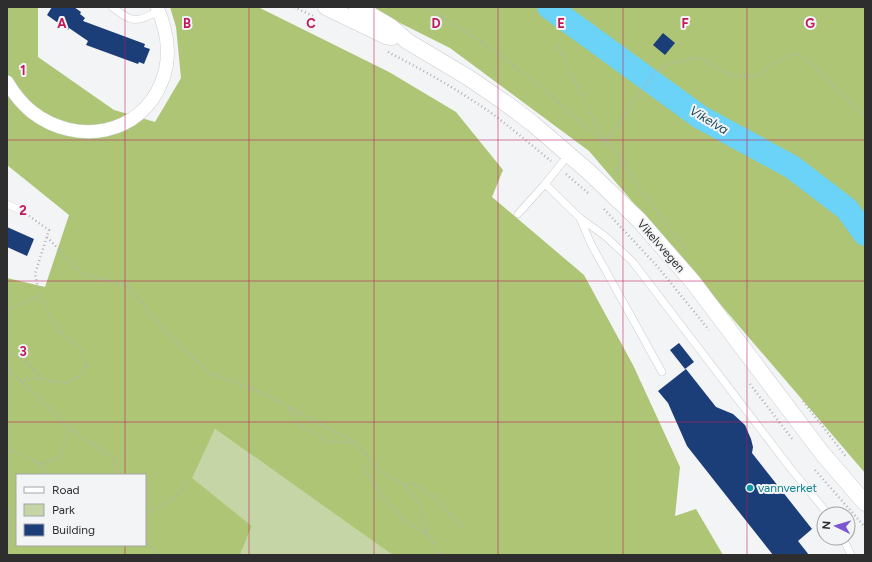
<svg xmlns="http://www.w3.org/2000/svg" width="872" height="562" font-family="Figtree,sans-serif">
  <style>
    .green { fill: #c6d5a6 }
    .forest { fill: #adc574; fill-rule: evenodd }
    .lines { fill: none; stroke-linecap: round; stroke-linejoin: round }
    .river { stroke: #6bd3f7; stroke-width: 24 }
    .building { fill: #1b3d78 }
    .service-casing { stroke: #cbccce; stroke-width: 8 }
    .minor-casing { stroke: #cbccce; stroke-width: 14 }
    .tertiary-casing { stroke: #cbccce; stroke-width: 17 }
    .path { stroke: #b2b2b4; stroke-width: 2.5; stroke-dasharray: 1 3; stroke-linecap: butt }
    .service { stroke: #fff; stroke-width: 7 }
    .minor { stroke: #fff; stroke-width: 13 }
    .tertiary { stroke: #fff; stroke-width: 16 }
    .grid { fill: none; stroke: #c2185b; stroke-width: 1; stroke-opacity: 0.55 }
    .culture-dot { fill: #0f9aa8; stroke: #f3f4f6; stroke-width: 1.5 }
    .labels { text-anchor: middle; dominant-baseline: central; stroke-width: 4; stroke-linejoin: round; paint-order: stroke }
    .street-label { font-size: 12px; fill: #2e2e2f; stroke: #f3f4f6 }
    .culture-label { font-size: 12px; fill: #0d838f; stroke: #f3f4f6; text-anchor: start }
    .water-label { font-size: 13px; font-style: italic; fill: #1a4857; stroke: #f3f4f6 }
    .grid-label { font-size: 13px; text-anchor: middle; font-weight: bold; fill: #c2185b; stroke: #f3f4f6; stroke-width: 4; stroke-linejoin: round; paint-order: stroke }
  </style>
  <rect width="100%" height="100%" fill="#f3f4f6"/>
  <path class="green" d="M215 429 390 552 393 555H240L252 526 191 478Z"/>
  <g class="forest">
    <path d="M7 7H38V57L114 110 155 122 181 78 176 27 170 7H258L389 72 456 112 503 170 492 197 584 275 633 365 680 467 675 516 696 509 723 555H393L215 429 192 478 252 526 240 555H7V278L45 287 69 215 7 165ZM17 475H145V545H17Z"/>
    <path d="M368 7H865V473L589 151 450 48Z"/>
  </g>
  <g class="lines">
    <path class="river" d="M549 7 700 117 792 167 847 209 865 234"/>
  </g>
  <g class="building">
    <path d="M52 7H74L81 12 80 14 85 18 83 21 145 44 144 47 150 49 144 64 139 62 138 64 86 45 88 41 69 28 68 30 47 15Z"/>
    <path d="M663 33 675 43 665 55 653 45Z"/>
    <path d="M7 227 34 239 27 256 7 247Z"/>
    <path d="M679 343 694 362 685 369 670 350Z"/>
    <path d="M686 369 716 407 733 414 745 425 751 439 753 447 752 453 812 529 798 541 809 555H773L687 446 668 403 658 391Z"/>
  </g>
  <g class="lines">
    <g class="service-casing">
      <g id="service">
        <path d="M112 7C133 23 135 23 159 11"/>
        <path d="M569 154 545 184 580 218 605 236 632 261 791 469 828 514"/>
        <path d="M7 204 22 211"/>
        <path d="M518 214 545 184"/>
        <path d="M580 218 591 244 662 372"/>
        <path d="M843 538 851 555"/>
      </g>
    </g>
    <g class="minor-casing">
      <path id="minor" d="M7 82C14 94 21 103 32 112 76 146 141 136 162 81 172 56 167 30 157 7"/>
    </g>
    <g class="tertiary-casing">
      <g id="tertiary">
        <path d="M326 7 386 36 392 37"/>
        <path d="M357 7 391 27 407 41 469 78 504 102 532 123 589 172 639 220 693 282 822 453 865 503"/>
      </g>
    </g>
    <g class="path">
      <path d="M294 7 315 17"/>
      <path d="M426 7 467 32 508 61 547 92 585 127 614 149 623 160 636 184 687 251"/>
      <path d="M557 44 605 142 655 72 669 64 693 58 703 59 718 69 734 76H757L790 55 799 54 810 62 842 95 865 116"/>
      <path d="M388 52C421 69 453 87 484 108 507 124 529 143 551 161"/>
      <path d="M566 174 588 193"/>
      <path d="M612 176 623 160"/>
      <path d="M604 209 657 266 709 330"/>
      <path d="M47 237 82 274 127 285 164 330 209 373 260 392 355 442 380 471 404 485 420 504 426 533 442 555"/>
      <path d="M7 310 40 296 35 274 49 230 29 216"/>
      <path d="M7 351 23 358 43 379"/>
      <path d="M7 361 12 375 21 381 70 428 112 457 120 475"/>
      <path d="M21 381 31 378 65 383 79 377 87 367 83 351 59 331 40 296"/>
      <path d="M750 384 793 440"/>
      <path d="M803 401 847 458"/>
      <path d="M290 408 297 424 330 442H354"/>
      <path d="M7 448 41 464 49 475"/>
      <path d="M41 464 60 458 70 428"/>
      <path d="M363 466 374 484 402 519 426 533"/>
      <path d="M815 470 865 527"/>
      <path d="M404 485 413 483 434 497 465 528"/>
      <path d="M7 507 9 509 11 543 7 549"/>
      <path d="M145 513V524"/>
      <path d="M146 514 174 498 188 482"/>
      <path d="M145 540 158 555"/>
    </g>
    <use href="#service" class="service"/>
    <use href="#minor" class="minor"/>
    <use href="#tertiary" class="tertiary"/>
  </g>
  <path class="grid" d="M125 7V475M249 7V555M374 7V555M498 7V555M623 7V555M747 7V555M7 140H865M7 281H865M7 422H865M125 545V555"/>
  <circle class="culture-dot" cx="750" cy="488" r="4"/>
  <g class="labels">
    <g class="street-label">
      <text transform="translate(661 246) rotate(49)">Vikelvvegen</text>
    </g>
    <g class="culture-label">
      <text x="758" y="488">vannverket</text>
    </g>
    <g class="water-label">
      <text transform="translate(709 120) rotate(31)">Vikelva</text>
    </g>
  </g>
  <g class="grid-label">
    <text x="62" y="28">A</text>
    <text x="187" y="28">B</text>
    <text x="311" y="28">C</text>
    <text x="436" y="28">D</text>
    <text x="561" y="28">E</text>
    <text x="685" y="28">F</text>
    <text x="810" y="28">G</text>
    <text x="23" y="75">1</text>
    <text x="23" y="215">2</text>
    <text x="23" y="356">3</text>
  </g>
  <rect width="872" height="562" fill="none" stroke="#2e2e2f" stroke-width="16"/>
  <rect x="16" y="474" width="130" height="72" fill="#f3f4f6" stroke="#a4a5a6"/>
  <rect x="24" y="487" width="20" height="6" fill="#ffffff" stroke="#a4a5a6"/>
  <text x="52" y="494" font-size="12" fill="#2e2e2f">Road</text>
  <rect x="24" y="504" width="20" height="12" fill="#c6d5a6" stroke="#a4a5a6"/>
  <text x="52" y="514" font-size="12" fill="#2e2e2f">Park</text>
  <rect x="24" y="524" width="20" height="12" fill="#1b3d78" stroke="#a4a5a6"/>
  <text x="52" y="534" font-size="12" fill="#2e2e2f">Building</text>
  <g transform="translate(836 526) rotate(275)"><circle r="19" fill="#f3f4f6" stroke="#a4a5a6"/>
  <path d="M0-3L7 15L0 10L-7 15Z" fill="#7b57d1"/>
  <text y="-6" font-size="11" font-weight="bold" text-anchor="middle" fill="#2e2e2f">N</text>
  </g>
</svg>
